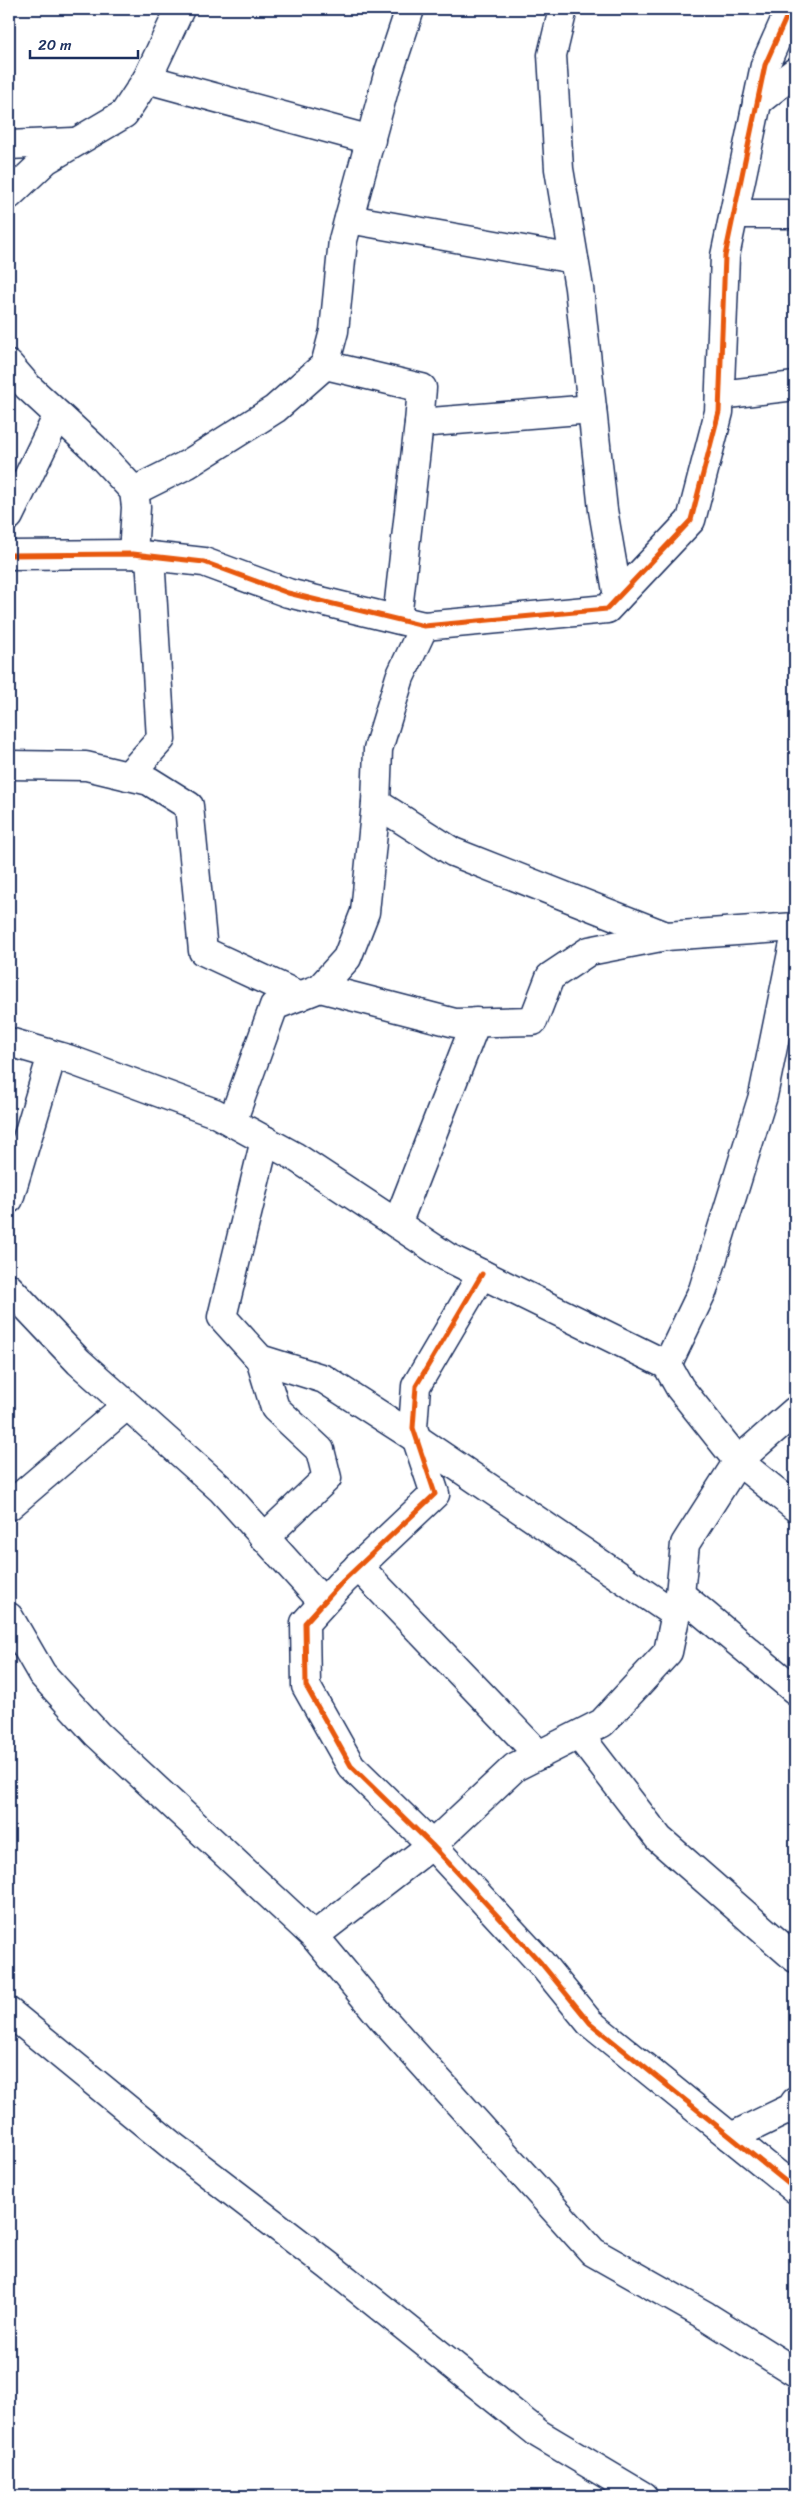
<svg xmlns="http://www.w3.org/2000/svg" width="804" height="2505" font-family="Sriracha,sans-serif">
  <style>
    .lines { fill: none; stroke-linecap: round; stroke-linejoin: round }
    .minor-casing { stroke: #1b2f5e; stroke-width: 31 }
    .tertiary-casing { stroke: #1b2f5e; stroke-width: 31 }
    .minor { stroke: #fff; stroke-width: 28 }
    .tertiary { stroke: #fff; stroke-width: 28 }
    .cycleway-casing { stroke: #fff; stroke-width: 8 }
    .cycleway { stroke: #e8590c; stroke-width: 5 }
  </style>
  <rect width="100%" height="100%" fill="#fff"/>
  <filter id="ink" filterUnits="userSpaceOnUse"><feTurbulence type="fractalNoise" baseFrequency=".02" numOctaves="2"/><feDisplacementMap in="SourceGraphic" scale="10" xChannelSelector="R" yChannelSelector="G"/><feConvolveMatrix kernelMatrix="1 2 1 2 8 2 1 2 1" color-interpolation-filters="sRGB"/></filter>
  <g filter="url(#ink)">
    <g class="lines">
      <g class="minor-casing">
        <g id="minor">
          <path d="M563 9 552 55 559 169 579 288 603 510 618 597"/>
          <path d="M147 79 371 140"/>
          <path d="M757 102 795 72"/>
          <path d="M9 145 73 142"/>
          <path d="M9 195 46 160 124 114 147 79 180 9"/>
          <path d="M734 214H795"/>
          <path d="M349 219 574 259"/>
          <path d="M9 365 28 387 94 448 134 491 136 507 133 554"/>
          <path d="M325 365 422 388 419 423"/>
          <path d="M720 395 795 386"/>
          <path d="M134 491 188 464 275 409 325 365 334 331 343 240 388 75 410 9"/>
          <path d="M9 516 58 415"/>
          <path d="M9 555 133 554 204 562 288 593 424 626 607 609 691 520 719 412 725 256 765 65 790 9"/>
          <path d="M397 619 419 423 592 409"/>
          <path d="M9 765 86 766 149 781 189 806 203 951 300 996"/>
          <path d="M128 776 161 739 150 556"/>
          <path d="M376 803 453 852 666 936"/>
          <path d="M320 988 347 958 365 912 376 803 378 749 400 677 424 626"/>
          <path d="M9 1042 68 1059 215 1113 294 1156 447 1257 667 1365 680 1388 738 1461 795 1507"/>
          <path d="M232 1122 274 1006 320 988 455 1023 533 1021 550 977 589 951 666 936 795 927"/>
          <path d="M265 1140 222 1317 260 1359 324 1379 417 1439 676 1615"/>
          <path d="M9 1199 52 1055"/>
          <path d="M397 1224 476 1022"/>
          <path d="M482 1274 416 1386 413 1428 435 1494 343 1581 305 1623 306 1686 351 1766 432 1845 541 1963 590 2023 795 2189"/>
          <path d="M9 1288 79 1362 222 1490 323 1602"/>
          <path d="M260 1359 275 1408 320 1450 327 1478 264 1538"/>
          <path d="M667 1365 703 1290 763 1096 795 938"/>
          <path d="M9 1506 126 1406"/>
          <path d="M358 1566 539 1755"/>
          <path d="M680 1594 795 1690"/>
          <path d="M9 1617 42 1674 97 1734 314 1936 382 2018 593 2252 706 2316 795 2372"/>
          <path d="M579 1735 659 1839 795 1958"/>
          <path d="M314 1936 432 1845 515 1767 602 1723 668 1652 680 1594 685 1544 738 1461 795 1411"/>
          <path d="M731 2137 791 2108 795 2102"/>
        </g>
      </g>
      <g class="tertiary-casing">
        <path id="tertiary" d="M9 2012 170 2144 329 2266 539 2434 643 2496"/>
      </g>
      <use href="#minor" class="minor"/>
      <use href="#tertiary" class="tertiary"/>
      <g class="cycleway-casing">
        <g id="cycleway">
          <path d="M9 555 133 554 204 562 288 593 424 626 607 609 691 520 719 412 725 256 765 65 790 9"/>
          <path d="M482 1274 416 1386 413 1428 435 1494 343 1581 305 1623 306 1686 351 1766 432 1845 541 1963 590 2023 795 2189"/>
        </g>
      </g>
      <use href="#cycleway" class="cycleway"/>
    </g>
  </g>
  <rect width="804" height="2505" fill="none" stroke="#fff" stroke-width="30"/>
  <rect x="15" y="15" width="774" height="2475" fill="none" stroke="#1b2f5e" stroke-width="2" filter="url(#ink)"/>
  <path d="M30 50v8h108v-8" fill="none" stroke="#1b2f5e" stroke-width="2.5"/>
  <text x="38" y="50" font-size="15" fill="#1b2f5e" stroke="#ffffff" stroke-width="4" paint-order="stroke">20 m</text>
</svg>
